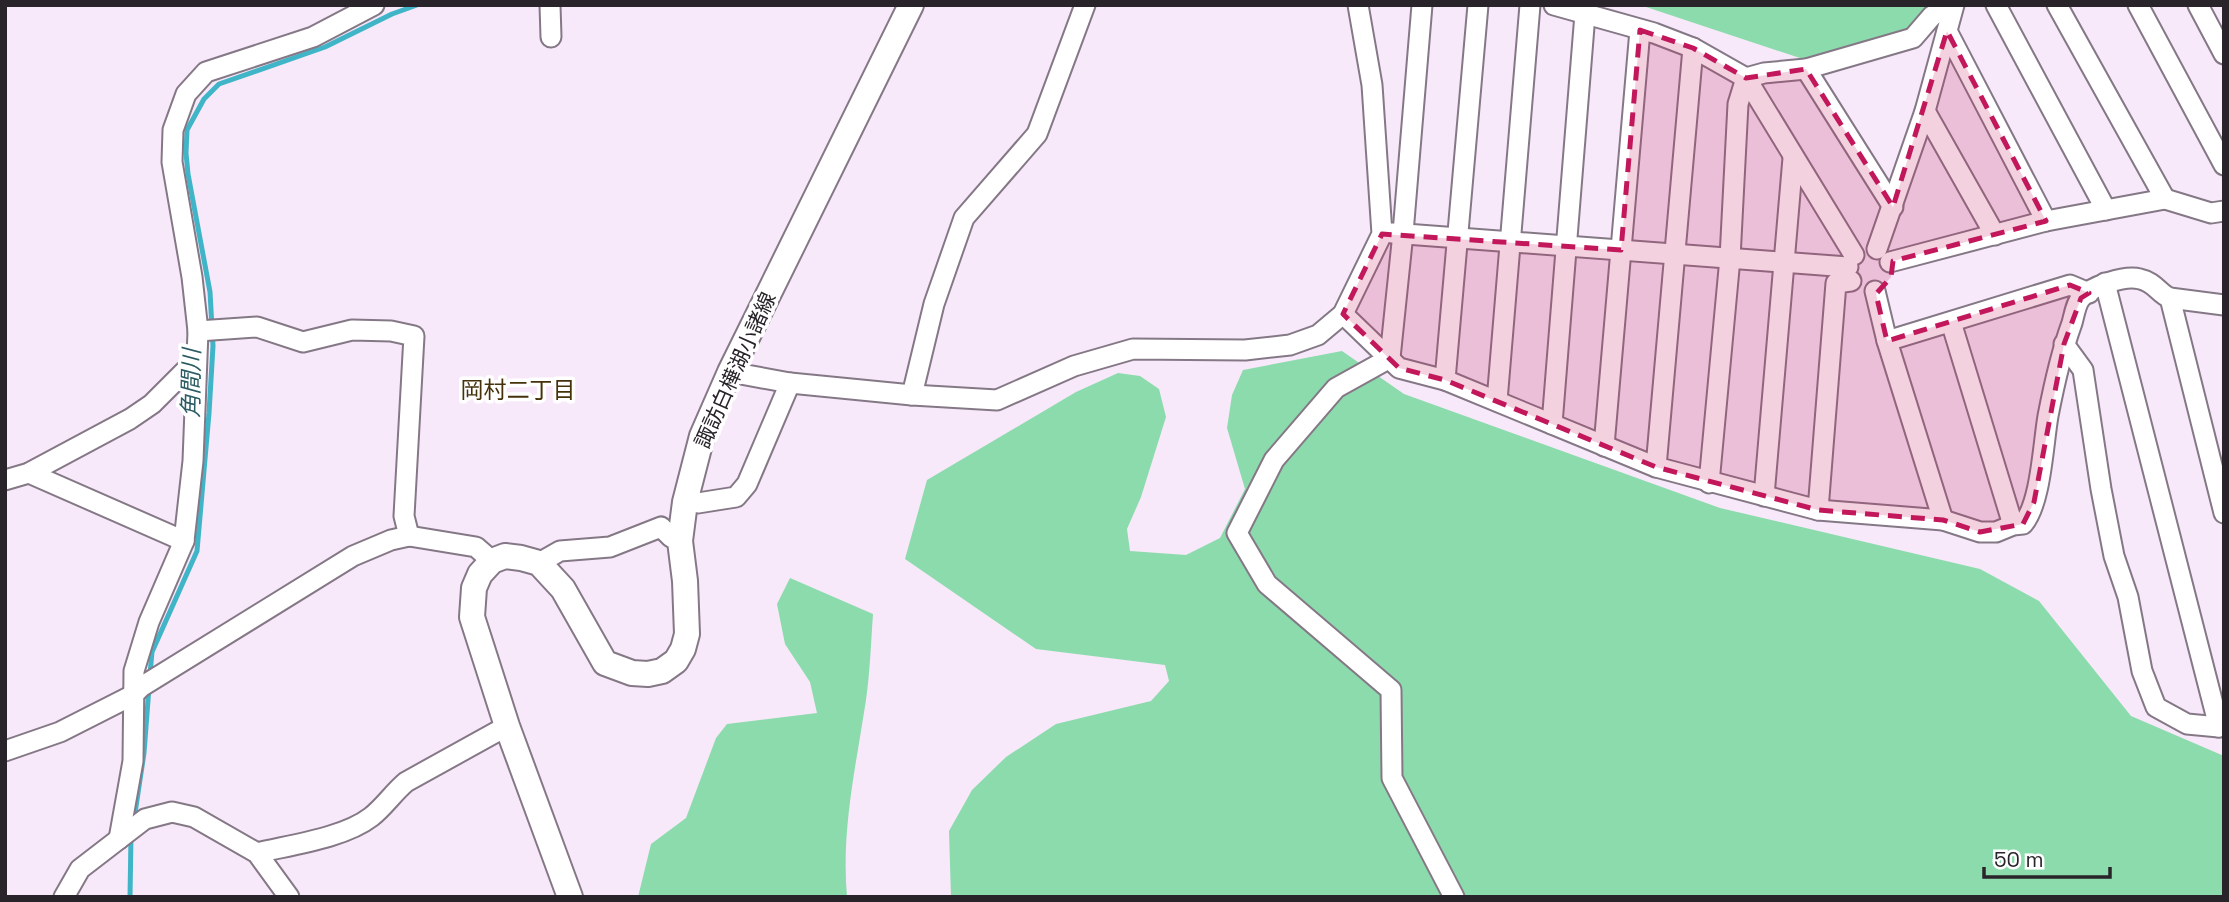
<svg xmlns="http://www.w3.org/2000/svg" width="2229" height="902" font-family="'Space Grotesk','Noto Sans JP',sans-serif">
  <style>
    .green { fill: #8bdbad }
    .lines { fill: none; stroke-linecap: round; stroke-linejoin: round }
    .stream { stroke: #40b5c8; stroke-width: 5 }
    .minor-casing { stroke: #857886; stroke-width: 23 }
    .major-casing { stroke: #857886; stroke-width: 28 }
    .minor { stroke: #fff; stroke-width: 19 }
    .major { stroke: #fff; stroke-width: 24 }
    .marked { fill: #c2185b; fill-opacity: 0.2; stroke: #c2185b; stroke-width: 5; stroke-dasharray: 14 9; stroke-linejoin: round }
    .labels { text-anchor: middle; dominant-baseline: central; stroke-width: 7; stroke-linejoin: round; paint-order: stroke }
    .street-label { font-size: 21px; fill: #29242a; stroke: #fff }
    .water-label { font-size: 23px; font-style: italic; fill: #2b5c64; stroke: #fff }
    .neighbourhood-label { font-size: 23px; fill: #45310a; stroke: #fff }
  </style>
  <rect width="100%" height="100%" fill="#f7e9f9"/>
  <g class="green">
    <path d="M1640 5H1943L1885 53 1806 60Z"/>
    <path d="M1342 351 1404 394 1720 508 1980 569 2039 601 2131 716 2224 756V897H951L949 831 972 790 1006 757 1056 724 1151 701 1169 681 1165 665 1036 649 905 559 927 480 1076 392 1118 373 1140 376 1159 389 1166 417 1141 497 1127 529 1130 551 1186 555 1220 538 1245 489 1227 428 1232 395 1243 370Z"/>
    <path d="M790 578 873 614C871 642 870 672 866 700 856 766 841 830 847 897H638L651 844 686 818 716 738 727 724 817 713 810 682 785 644 777 604Z"/>
  </g>
  <g class="lines">
    <g class="stream">
      <path d="M150 674 152 652 197 551 209 413 213 346 210 292 188 174 186 153 187 130 204 99 219 84 325 47 392 14 417 5"/>
      <path d="M134 820 144 753 149 687"/>
      <path d="M130 897 131 836"/>
    </g>
    <g class="minor-casing">
      <g id="minor">
        <path d="M550 5 551 37"/>
        <path d="M1422 5 1403 233 1390 358 1336 388 1274 460 1237 533 1267 584 1391 690 1392 778 1454 897"/>
        <path d="M1554 5 1654 33 1693 48 1746 78 1854 255"/>
        <path d="M1996 5 2106 210"/>
        <path d="M2057 5 2165 199"/>
        <path d="M2138 5 2224 165"/>
        <path d="M2198 5 2224 54"/>
        <path d="M1947 31 2046 221"/>
        <path d="M1806 69 1893 207"/>
        <path d="M1746 78 1764 73 1806 69 1913 38 1932 16 1949 5"/>
        <path d="M1925 111 1995 235"/>
        <path d="M1392 233 1848 267"/>
        <path d="M1877 249 1925 111 1954 5"/>
        <path d="M1890 262 2046 221 2165 199 2211 213 2224 211"/>
        <path d="M2105 283 2219 727"/>
        <path d="M1875 291 1887 341 1943 520"/>
        <path d="M2170 298 2224 513"/>
        <path d="M1343 314 1399 368 1445 380 1656 467 1818 510 1943 520 1980 532H1996L2013 525 2023 524C2041 503 2043 445 2048 416 2054 385 2061 353 2072 323 2074 316 2076 303 2081 298 2091 286 2125 275 2140 279 2155 282 2159 294 2170 298L2224 305"/>
        <path d="M1951 322 2013 525"/>
        <path d="M198 331 257 327 303 342 352 330 391 331 414 336 404 516 409 536"/>
        <path d="M1887 341 2070 285 2089 293"/>
        <path d="M2064 344 2083 370 2101 489 2114 556 2128 597 2142 671 2156 707 2187 724 2219 727 2224 725"/>
        <path d="M730 372 790 383 912 395 997 400 1074 366 1133 349 1245 350 1290 345 1318 335 1343 314 1382 234 1372 85 1358 5"/>
        <path d="M1445 380 1478 5"/>
        <path d="M912 395 934 304 964 218 1037 134 1085 5"/>
        <path d="M1497 401 1530 5"/>
        <path d="M1552 424 1585 14"/>
        <path d="M1604 446 1640 30"/>
        <path d="M1656 467 1693 48"/>
        <path d="M29 473 184 541"/>
        <path d="M5 480 29 473 130 419 152 404 186 370 196 368"/>
        <path d="M1709 483 1730 258 1738 104 1746 78"/>
        <path d="M1764 496 1793 158"/>
        <path d="M698 503 736 497 747 484 790 383"/>
        <path d="M1818 510 1836 283 1851 281"/>
        <path d="M539 563 560 551 610 547 661 527 671 537 680 541"/>
        <path d="M5 751 60 732 133 695 141 687 353 556 391 540 409 536 476 547 492 561"/>
        <path d="M119 839 133 761 134 671 149 622 184 541 193 461 198 331 192 277 172 162 173 130 186 94 206 72 313 37 374 5"/>
        <path d="M257 853C290 845 344 838 371 817 384 807 393 793 406 782L507 726"/>
        <path d="M64 897 80 869 145 819 172 812 194 817 257 853 289 897"/>
      </g>
    </g>
    <g class="major-casing">
      <path id="major" d="M570 897 507 726 472 617 474 588 480 574 492 561 505 556 521 558 539 563 563 589 605 663 632 673 648 674 662 671 676 661 683 649 687 634 685 581 680 541 685 502 702 436 730 372 911 5"/>
    </g>
    <use href="#minor" class="minor"/>
    <use href="#major" class="major"/>
  </g>
  <path class="marked" d="M1640 30 1693 48 1746 78 1806 69 1893 207 1947 31 2046 221 1893 261 1891 277 1876 294 1887 341 2070 285 2089 293 2081 298 2064 344 2034 502 2023 524 1980 532 1943 520 1818 510 1656 467 1445 380 1399 368 1343 314 1382 234 1621 250Z"/>
  <g class="labels">
    <g class="street-label">
      <text transform="translate(735 370) rotate(-66)">諏訪白樺湖小諸線</text>
    </g>
    <g class="water-label">
      <text transform="translate(191 383) rotate(-89)">角間川</text>
    </g>
    <g class="neighbourhood-label">
      <text x="518" y="390">岡村二丁目</text>
    </g>
  </g>
  <rect width="2229" height="902" fill="none" stroke="#29242a" stroke-width="14"/>
  <path d="M1984 867v10h126v-10" fill="none" stroke="#29242a" stroke-width="3.5"/>
  <text x="1994" y="867" font-size="21" fill="#29242a" stroke="#ffffff" stroke-width="5" paint-order="stroke">50 m</text>
</svg>
